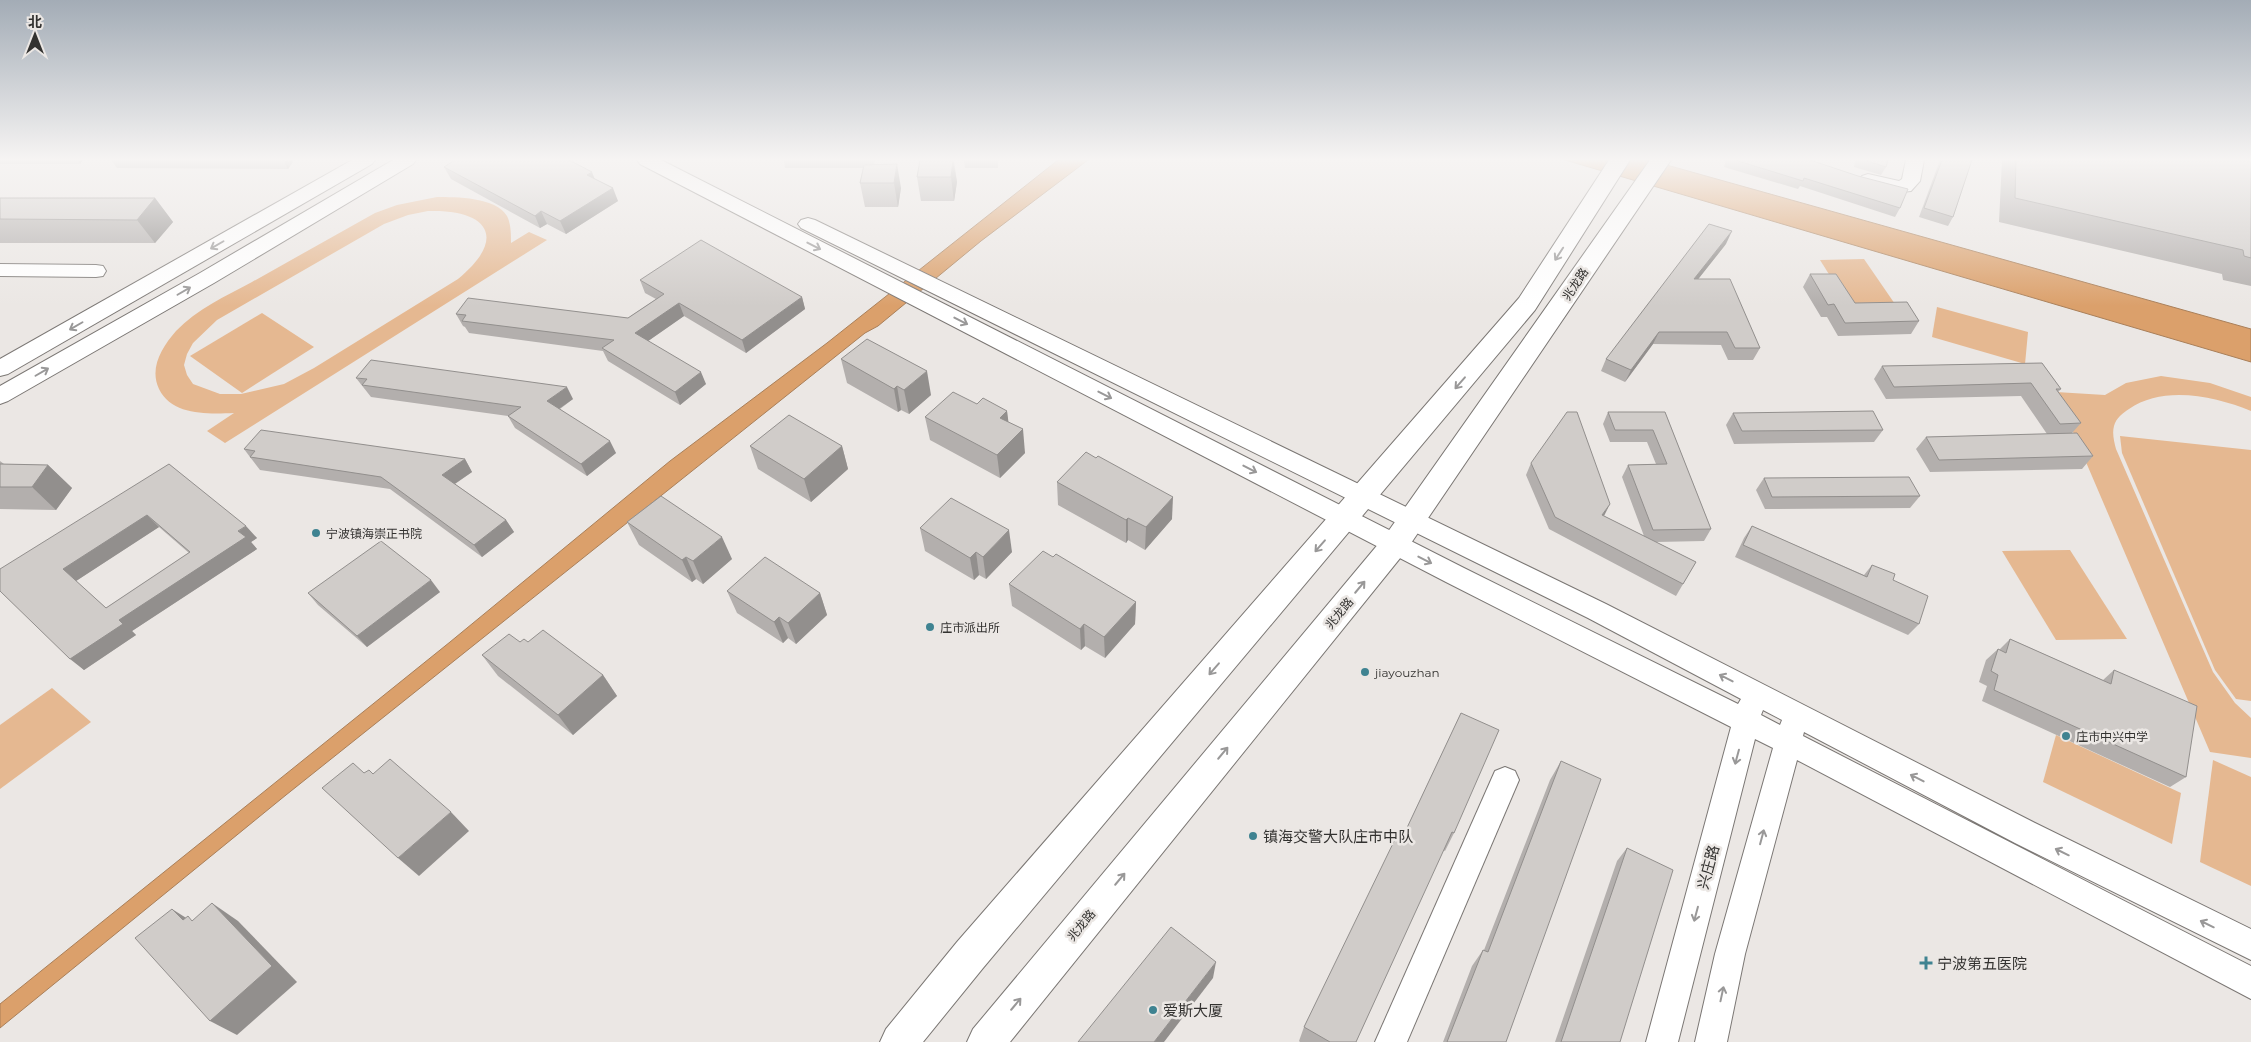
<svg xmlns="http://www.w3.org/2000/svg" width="2251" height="1042" font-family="Montserrat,'Noto Sans SC',sans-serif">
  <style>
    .green { fill: #e5b891; fill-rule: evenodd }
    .water { fill: #dba06b; stroke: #a97f59 }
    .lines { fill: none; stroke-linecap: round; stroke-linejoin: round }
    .minor-casing { stroke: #7b7774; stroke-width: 2 }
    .major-casing { stroke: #7b7774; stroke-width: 2 }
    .minor { fill: #fff; fill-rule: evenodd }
    .major { fill: #fff; fill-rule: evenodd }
    .wall { fill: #b3afad; fill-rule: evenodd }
    .shaded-wall { fill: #928f8d }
    .building { fill: #d0ccc9; stroke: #928f8d; fill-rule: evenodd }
    .oneway { stroke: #999898 }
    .poi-dot { fill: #3f8391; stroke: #ebe7e4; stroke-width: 2 }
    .labels { text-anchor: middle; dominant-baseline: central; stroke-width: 5; stroke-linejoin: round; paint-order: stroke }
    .street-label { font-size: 12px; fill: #333230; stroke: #ebe7e4 }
    .poi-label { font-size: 12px; fill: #333230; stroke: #ebe7e4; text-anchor: start }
    .near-poi-label { font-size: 15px; fill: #333230; stroke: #ebe7e4; text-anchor: start }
    .near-street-label { font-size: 15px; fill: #333230; stroke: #ebe7e4 }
  </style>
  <rect width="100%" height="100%" fill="#ebe7e4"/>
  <g class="green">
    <path d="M437 197C456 197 496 197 507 216 511 224 511 234 511 243L529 232 547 240 225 443 207 431 234 413C209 414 172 416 159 389 149 368 162 347 176 331 197 309 226 296 252 282 293 259 334 236 375 213L397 205ZM428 211C487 209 509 237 458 279L314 368 284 384 241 394H220L193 384 187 375 184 365 187 354 193 343 217 320 384 224 408 215Z"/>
    <path d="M1864 259 1897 307 1851 309 1820 260Z"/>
    <path d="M1937 307 2028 332 2025 364 1932 337Z"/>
    <path d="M262 313 314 347 242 393 190 356Z"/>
    <path d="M2161 376 2210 383 2251 397V411C2215 396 2163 385 2129 409 2123 413 2116 418 2114 426 2112 433 2114 441 2116 449L2213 672 2235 703 2251 718V758L2210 752 2056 392 2105 395 2126 383Z"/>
    <path d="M2120 436 2251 450V701L2236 699 2215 670 2122 453Z"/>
    <path d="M2070 550 2127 639 2056 640 2002 551Z"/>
    <path d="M52 688 91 722 0 789V725Z"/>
    <path d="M2056 735 2181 793 2172 844 2043 782Z"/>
    <path d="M2213 760 2251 777V886L2200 862Z"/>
  </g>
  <g class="water">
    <path d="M1058 160H1088L981 241 878 326 865 333 286 795 0 1028V1004L450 642 670 461 827 343Z"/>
    <path d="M1565 160H1649L2251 329V362Z"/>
  </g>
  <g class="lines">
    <g class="minor-casing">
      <g id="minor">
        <path d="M352 160H375L372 164 8 374 0 376V359Z"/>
        <path d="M393 160H416L413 164 214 283 8 401 0 404V386L200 273Z"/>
        <path d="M637 160H661L1464 568 1738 704 1741 699 1588 618 801 228 798 224 801 220 808 218 815 220 1606 604 2035 823 2251 929V960L2015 843 1804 732 1803 736 2251 966V999L1797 760 1745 954 1727 1042H1695L1715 954 1773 748 1755 739 1678 1042H1646L1731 727 1446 582 640 164ZM1763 710 1782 720 1780 725 1761 715Z"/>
        <path d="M1906 160H1924L1920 181 1911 191 1893 193 1862 184 1859 180 1862 176 1868 174 1899 181 1902 179Z"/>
        <path d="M0 264 96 265 103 266 106 271 103 276 96 277 0 276Z"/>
        <path d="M1505 767 1515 771 1519 780 1407 1042H1375L1495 771Z"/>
      </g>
    </g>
    <g class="major-casing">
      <g id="major">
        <path d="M1609 160H1630L1535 310 983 968 923 1042H880L886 1029 957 942 1519 298Z"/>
        <path d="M1650 160H1671L1405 552 1010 1042H967L973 1029 1385 536Z"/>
      </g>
    </g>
    <use href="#minor" class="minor"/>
    <use href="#major" class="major"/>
  </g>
  <g class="wall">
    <path d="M0 160H83L80 164H0Z"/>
    <path d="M111 160H294L288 169 117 168Z"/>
    <path d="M451 160H569L595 179 618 201 566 234 547 224 540 228 451 179 444 167 452 162Z"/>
    <path d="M784 160H875L874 165 901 188 898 207H865L860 183 863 168H785Z"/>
    <path d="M920 160H954L957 182 954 201H921L917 177Z"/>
    <path d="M964 160H998V168H965Z"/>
    <path d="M1726 160H1809L1900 208 1895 217 1800 186 1798 189 1724 167Z"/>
    <path d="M1855 160H1888L1886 167 1881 175 1854 167Z"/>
    <path d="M1940 160H1972L1953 217 1948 226 1919 217Z"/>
    <path d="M2002 160H2251V286L2223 280 2222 274 1999 222Z"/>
    <path d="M0 198H155L173 222 155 243H0Z"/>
    <path d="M1726 244 1698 279 1760 348 1753 360H1728L1721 345 1653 344 1625 382 1601 371 1606 359Z"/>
    <path d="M1810 274 1855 303 1919 321 1911 334 1838 336 1827 317H1821L1803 287Z"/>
    <path d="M640 280 802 297 805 309 746 353 684 316 648 341 706 384 680 405 608 361 603 351 469 333 465 327 463 326 456 314 628 318 656 299 645 293Z"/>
    <path d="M841 359 931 395 909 414 901 410 898 412 847 383Z"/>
    <path d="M2042 363 2061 389 2058 392 2081 423 2072 433 2093 456 2082 469 1930 472 1916 449 1926 437 2047 434 2021 396 1886 399 1874 379 1882 366Z"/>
    <path d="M356 378 573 399 560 409 616 453 587 476 515 428 508 416 371 397Z"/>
    <path d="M977 404 1007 411 1008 422 1025 453 1000 478 930 440 925 417Z"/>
    <path d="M1608 412H1665L1711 529 1704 541 1656 542 1696 562 1676 596 1549 529 1526 475 1531 463 1604 516 1644 536 1622 477 1628 465 1656 464 1647 442H1610L1603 424Z"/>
    <path d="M1733 413 1883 430 1874 442 1734 444 1726 425Z"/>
    <path d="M750 446H842L848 469 811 502 758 469Z"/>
    <path d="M244 449 465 459 472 472 455 484 506 520 514 532 482 557 390 489 260 470 250 457Z"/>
    <path d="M0 461 4 464 48 465 72 488 56 510 0 509Z"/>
    <path d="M169 464 257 538 251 542 257 549 132 631 136 635 84 670 0 591ZM159 527 189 553 106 608 76 581Z"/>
    <path d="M1764 478 1920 496 1910 508 1765 509 1756 490Z"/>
    <path d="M1057 482 1172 519 1145 550 1128 540 1126 543 1058 505Z"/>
    <path d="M627 522 732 559 703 584 696 579 692 582 639 545Z"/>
    <path d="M1752 526 1864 575 1872 565 1893 580 1919 624 1908 635 1735 557 1744 538Z"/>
    <path d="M920 528 1012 552 986 579 979 575 974 580 925 551Z"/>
    <path d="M1053 557 1136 602 1135 624 1105 658 1085 646 1081 650 1012 606 1009 584Z"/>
    <path d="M727 591 820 593 827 615 796 644 788 638 783 643 737 613Z"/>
    <path d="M440 592 367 647 318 605 308 593Z"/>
    <path d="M2010 639 2103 680 2114 670 2186 777 2170 787 1982 701 1987 686 1979 682 1986 660 1998 649 1999 650Z"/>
    <path d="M520 642H528L603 675 617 696 573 735 498 676 482 655Z"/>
    <path d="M1461 713 1454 833 1445 851 1443 850 1356 1042H1300L1299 1041 1304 1027 1405 832Z"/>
    <path d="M1561 761 1506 1042H1443L1472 966 1483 950H1484L1550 780Z"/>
    <path d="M1627 848 1620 1042H1555L1617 861Z"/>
  </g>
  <g class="shaded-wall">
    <path d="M78 160H83L80 164Z"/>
    <path d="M283 160H294L288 169Z"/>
    <path d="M953 160 957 182 954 201 951 177Z"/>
    <path d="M897 164 901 188 898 207 894 183Z"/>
    <path d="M592 172 597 185 587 175Z"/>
    <path d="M613 188 618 201 566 234 560 221Z"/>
    <path d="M155 198 173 222 155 243 137 220Z"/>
    <path d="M541 211 547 224 540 228 535 216Z"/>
    <path d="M1732 231 1726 244 1688 292 1694 279Z"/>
    <path d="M802 297 805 309 746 353 742 340Z"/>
    <path d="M679 303 684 316 641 346 635 333Z"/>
    <path d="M1659 332 1653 344 1625 382 1631 370Z"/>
    <path d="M927 371 931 395 909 414 904 390Z"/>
    <path d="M701 372 706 384 680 405 675 392Z"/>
    <path d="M897 386 901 410 898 412 894 389Z"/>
    <path d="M567 387 573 399 553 413 547 401Z"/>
    <path d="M1007 411 1010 434 1000 418Z"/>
    <path d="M1023 429 1025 453 1000 478 997 455Z"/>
    <path d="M610 441 616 453 587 476 581 464Z"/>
    <path d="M842 446 848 469 811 502 804 479Z"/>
    <path d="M465 459 472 472 450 487 442 475Z"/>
    <path d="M48 465 72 488 56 510 32 487Z"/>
    <path d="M1173 497 1172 519 1145 550 1146 527Z"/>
    <path d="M1610 504 1604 516 1602 515Z"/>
    <path d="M147 515 159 527 76 581 63 569Z"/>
    <path d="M1128 518V540L1126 543V520Z"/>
    <path d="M506 520 514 532 482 557 474 545Z"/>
    <path d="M246 526 257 538 251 542 257 549 132 631 136 635 84 670 70 659 119 620Z"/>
    <path d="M1009 530 1012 552 986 579 983 557Z"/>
    <path d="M722 537 732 559 703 584 693 561Z"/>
    <path d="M976 552 979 575 974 580 970 558Z"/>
    <path d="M686 557 696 579 692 582 682 560Z"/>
    <path d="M431 580 440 592 367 647 357 636Z"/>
    <path d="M820 593 827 615 796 644 788 623Z"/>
    <path d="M1136 602 1135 624 1105 658 1104 637Z"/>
    <path d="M779 617 788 638 783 643 774 622Z"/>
    <path d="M1084 624 1085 646 1081 650 1080 629Z"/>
    <path d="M603 675 617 696 573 735 558 715Z"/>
    <path d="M451 812 469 831 419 876 398 858Z"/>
    <path d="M212 903 238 921 297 982 237 1035 210 1021Z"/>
    <path d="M172 909 199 926 183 920Z"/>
    <path d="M1216 962 1213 978 1164 1042H1154Z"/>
  </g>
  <g class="building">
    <path d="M455 160H569L592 172 587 175 613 188 560 221 541 211 535 216 444 167Z"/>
    <path d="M920 160H953L951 177H917Z"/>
    <path d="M1735 160H1810L1858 176 1908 189 1900 208 1804 178 1803 181Z"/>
    <path d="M1864 160H1888L1886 167Z"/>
    <path d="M1942 160H1972L1953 217 1924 208Z"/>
    <path d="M2016 160H2251V258L2244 256 2243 250 2015 198Z"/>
    <path d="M897 164 894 183H860L864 165Z"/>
    <path d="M0 198H155L137 220 0 219Z"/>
    <path d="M1709 224 1732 231 1694 279H1730L1760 348H1735L1727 332H1659L1631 370 1606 359Z"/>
    <path d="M701 240 802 297 742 340 679 303 635 333 701 372 675 392 602 348 614 340 462 321 466 315 456 314 468 298 628 318 664 294 640 280Z"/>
    <path d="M1810 274H1836L1855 303 1907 302 1919 321 1845 323 1834 304 1828 305Z"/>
    <path d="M867 339 927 371 904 390 897 386 894 389 841 359Z"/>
    <path d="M371 360 567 387 547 401 610 441 581 464 508 416 521 407 362 385 367 379 356 378Z"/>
    <path d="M2042 363 2061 389H2056L2081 423 2060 424 2031 383 1894 387 1882 366Z"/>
    <path d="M953 392 977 404 983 398 1007 411 1000 418 1023 429 997 455 925 417Z"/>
    <path d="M1873 411 1883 430 1742 431 1733 413Z"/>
    <path d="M1567 412H1577L1610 504 1602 515 1696 562 1683 584 1555 517 1531 463Z"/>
    <path d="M1608 412H1665L1711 529 1653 530 1628 465 1667 464 1653 430H1615Z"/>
    <path d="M789 415 842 446 804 479 750 446Z"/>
    <path d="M261 430 465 459 442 475 506 520 474 545 381 477 250 457 255 451 244 449Z"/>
    <path d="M2077 433 2093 456 1939 460 1926 437Z"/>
    <path d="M1086 452 1096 458 1098 456 1173 497 1146 527 1128 518 1126 520 1057 482Z"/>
    <path d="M0 464 48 465 32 487H0Z"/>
    <path d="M169 464 246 526 238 531 246 537 119 620 123 624 70 659 0 591V569ZM147 515 190 552 106 608 63 569Z"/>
    <path d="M1909 477 1920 496 1772 497 1764 478Z"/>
    <path d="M661 496 722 537 693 561 686 557 682 560 627 522Z"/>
    <path d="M951 498 1009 530 983 557 976 552 970 558 920 528Z"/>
    <path d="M1752 526 1867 577 1872 565 1895 574 1893 580 1928 596 1919 624 1743 545Z"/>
    <path d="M381 541 431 580 357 636 308 593Z"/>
    <path d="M1043 551 1053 557 1056 554 1136 602 1104 637 1084 624 1080 629 1009 584Z"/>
    <path d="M765 557 820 593 788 623 779 617 774 622 727 591Z"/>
    <path d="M543 630 603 675 558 715 482 655 509 634 520 642 524 639 528 642Z"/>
    <path d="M2010 639 2111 684 2114 670 2197 706 2186 777 1994 690 1998 675 1991 671 1998 649 2006 653Z"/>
    <path d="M1461 713 1499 730 1454 833 1452 832 1356 1042H1330L1304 1027 1400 829 1405 832Z"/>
    <path d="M390 759 451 812 398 858 322 788 353 763 364 773 369 770 373 774Z"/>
    <path d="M1561 761 1601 779 1506 1042H1447L1483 950 1488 952Z"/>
    <path d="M1627 848 1673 870 1620 1042H1561Z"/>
    <path d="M212 903 272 966 210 1021 135 938 172 909 183 920 188 916 192 921Z"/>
    <path d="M1171 927 1216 962 1154 1042H1078Z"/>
  </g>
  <defs><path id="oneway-shaft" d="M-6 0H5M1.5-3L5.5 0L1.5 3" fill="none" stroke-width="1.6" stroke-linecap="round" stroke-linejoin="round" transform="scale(1.25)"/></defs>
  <g class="oneway">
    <use href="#oneway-shaft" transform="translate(217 245) rotate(150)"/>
    <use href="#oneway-shaft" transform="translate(814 246) rotate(27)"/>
    <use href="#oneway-shaft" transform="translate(1559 254) rotate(123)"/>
    <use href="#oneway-shaft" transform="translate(184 291) rotate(-30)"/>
    <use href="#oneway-shaft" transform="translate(961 321) rotate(27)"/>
    <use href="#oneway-shaft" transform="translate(76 326) rotate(150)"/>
    <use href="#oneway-shaft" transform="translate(42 372) rotate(-30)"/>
    <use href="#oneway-shaft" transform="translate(1460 383) rotate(131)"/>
    <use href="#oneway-shaft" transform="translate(1105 395) rotate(27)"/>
    <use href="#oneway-shaft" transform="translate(1250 469) rotate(27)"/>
    <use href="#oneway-shaft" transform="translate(1320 546) rotate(131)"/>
    <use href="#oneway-shaft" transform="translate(1425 560) rotate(27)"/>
    <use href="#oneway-shaft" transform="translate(1360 587) rotate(-50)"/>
    <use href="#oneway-shaft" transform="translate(1214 669) rotate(131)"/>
    <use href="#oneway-shaft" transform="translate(1726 678) rotate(-153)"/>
    <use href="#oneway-shaft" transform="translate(1223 753) rotate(-50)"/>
    <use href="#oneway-shaft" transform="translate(1737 757) rotate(105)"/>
    <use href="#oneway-shaft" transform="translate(1917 778) rotate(-153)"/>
    <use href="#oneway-shaft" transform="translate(1762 837) rotate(-75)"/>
    <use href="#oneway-shaft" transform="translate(2062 852) rotate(-154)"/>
    <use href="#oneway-shaft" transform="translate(1120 879) rotate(-50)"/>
    <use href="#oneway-shaft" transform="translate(1696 914) rotate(105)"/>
    <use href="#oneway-shaft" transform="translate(2207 924) rotate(-154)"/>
    <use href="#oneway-shaft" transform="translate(1722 994) rotate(-78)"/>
    <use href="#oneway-shaft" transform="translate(1016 1004) rotate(-50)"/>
  </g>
  <linearGradient id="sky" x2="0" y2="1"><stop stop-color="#a3acb6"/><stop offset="0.52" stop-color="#f6f4f3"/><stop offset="1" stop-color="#f6f4f3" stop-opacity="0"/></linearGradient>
  <rect width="2251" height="306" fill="url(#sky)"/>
  <g class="poi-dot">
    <circle cx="316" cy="533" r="5"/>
    <circle cx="930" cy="627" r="5"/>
    <circle cx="1365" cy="672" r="5"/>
    <circle cx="2066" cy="736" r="5"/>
    <circle cx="1253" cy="836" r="5"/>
    <path d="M1923.5 955.5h5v5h5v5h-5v5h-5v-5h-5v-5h5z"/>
    <circle cx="1153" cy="1010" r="5"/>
  </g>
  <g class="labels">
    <g class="street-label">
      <text transform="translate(1575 284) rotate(-56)">兆龙路</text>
      <text transform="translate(1339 613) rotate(-50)">兆龙路</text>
      <text transform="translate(1081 925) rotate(-50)">兆龙路</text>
    </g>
    <g class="poi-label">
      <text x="326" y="533">宁波镇海崇正书院</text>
      <text x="940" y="627">庄市派出所</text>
      <text x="1375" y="672">jiayouzhan</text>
      <text x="2076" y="736">庄市中兴中学</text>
    </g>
    <g class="near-poi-label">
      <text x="1263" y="836">镇海交警大队庄市中队</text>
      <text x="1937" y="963">宁波第五医院</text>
      <text x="1163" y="1010">爱斯大厦</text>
    </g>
    <g class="near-street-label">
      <text transform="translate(1708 867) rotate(-75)">兴庄路</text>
    </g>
  </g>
  <g transform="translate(35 35)" stroke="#ebe7e4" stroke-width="4" paint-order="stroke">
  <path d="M0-4L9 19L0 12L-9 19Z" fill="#333230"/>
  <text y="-8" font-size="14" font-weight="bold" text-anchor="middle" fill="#333230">北</text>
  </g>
</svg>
